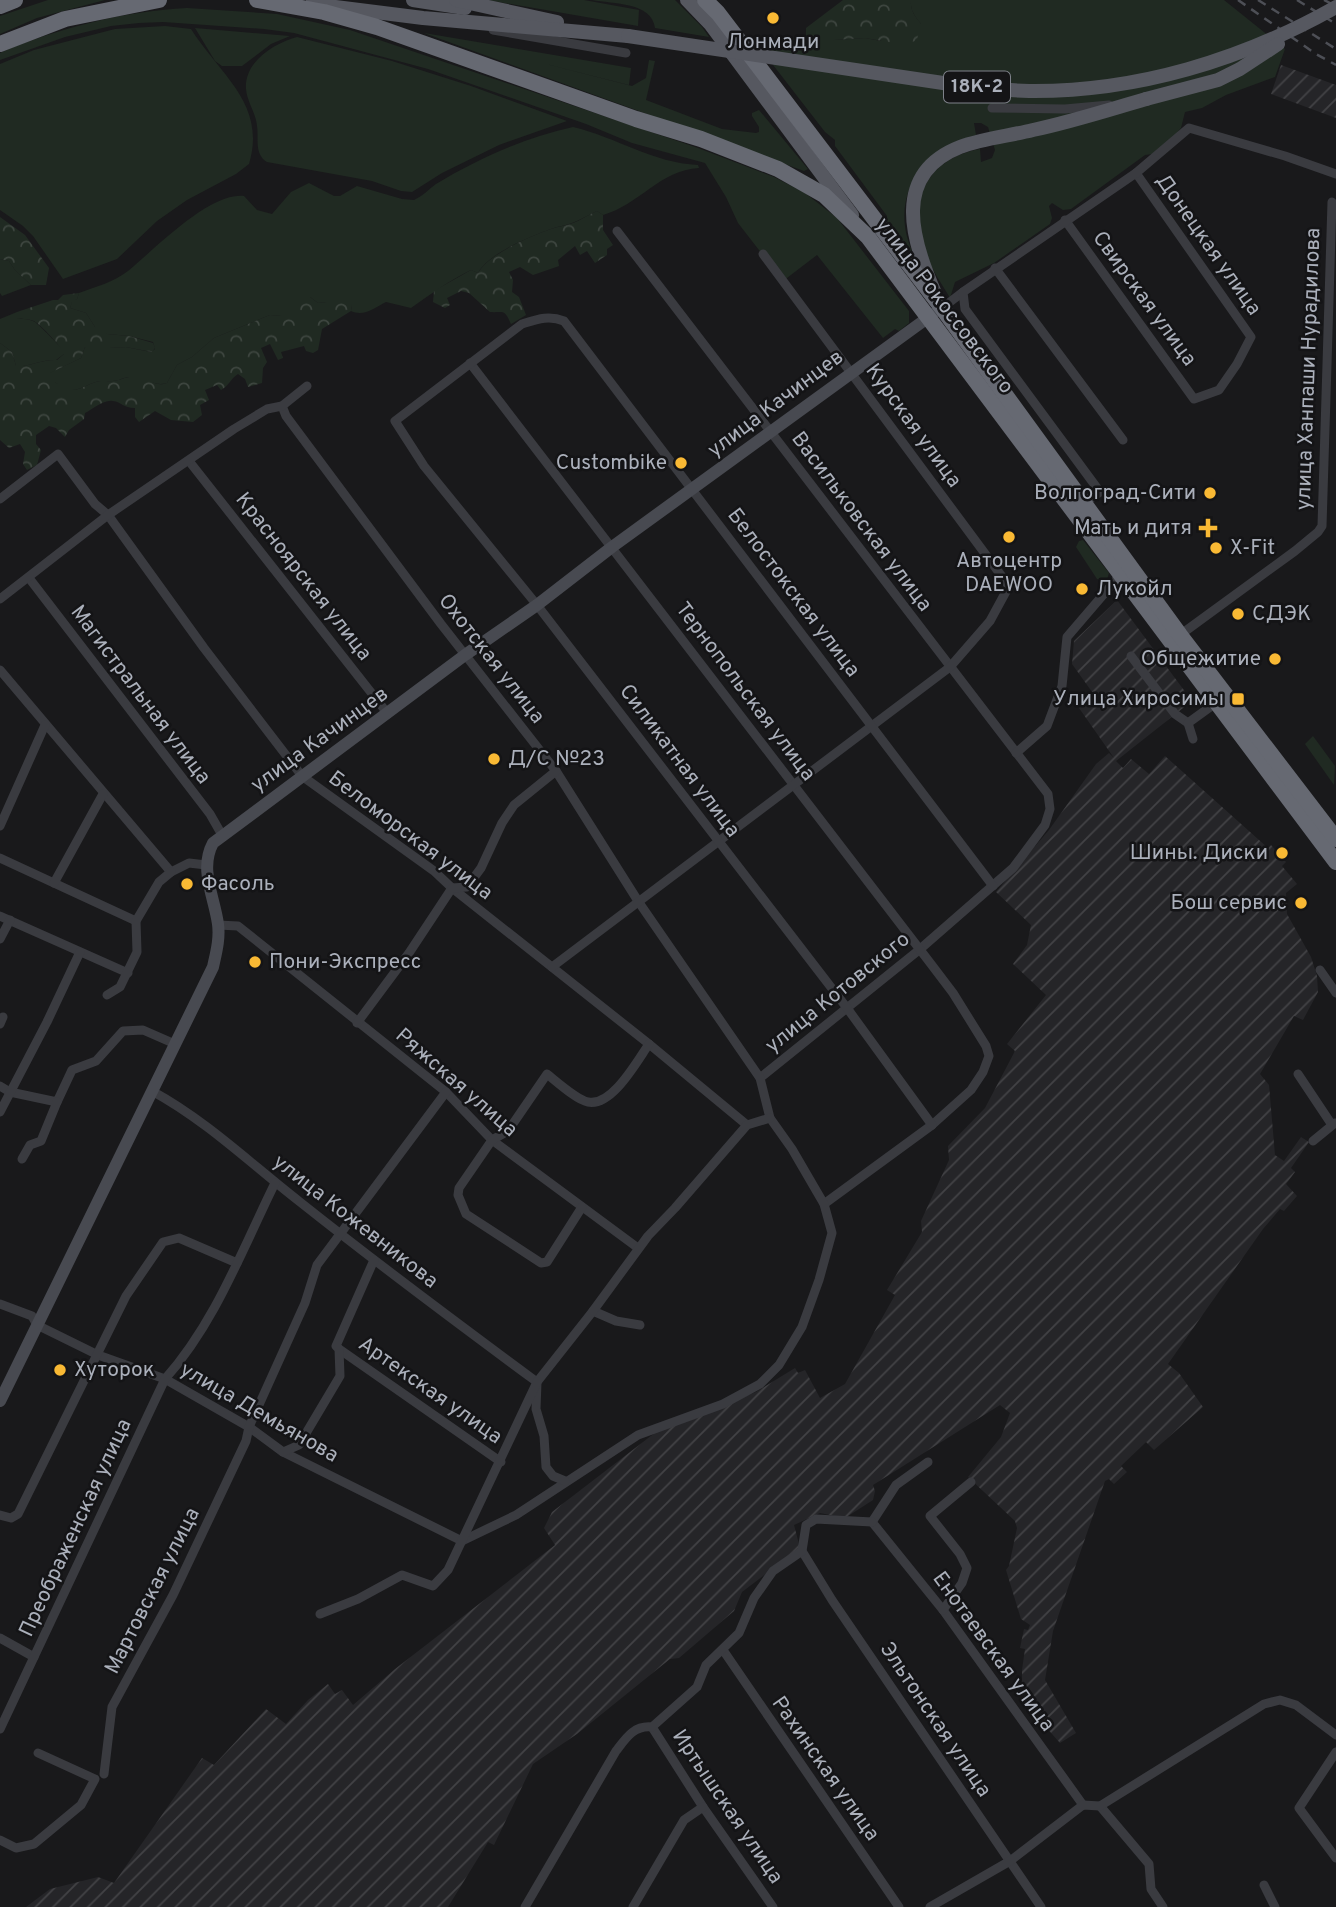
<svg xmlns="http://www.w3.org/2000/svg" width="1336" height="1907" font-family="Overpass,sans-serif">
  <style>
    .industrial { fill: url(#industrial-furrows) }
    .green { fill: #202a22 }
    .forest { fill: url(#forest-crowns) }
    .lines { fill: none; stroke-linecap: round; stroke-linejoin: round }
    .street { stroke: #3a3b40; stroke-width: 9 }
    .secondary { stroke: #484a51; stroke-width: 12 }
    .primary { stroke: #565860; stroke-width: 14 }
    .highway { stroke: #666972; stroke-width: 16 }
    .rail { stroke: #4d4f56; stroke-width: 2.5; stroke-dasharray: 9 7; stroke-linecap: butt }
    .primary-bridge { stroke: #565860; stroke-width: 14 }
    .poi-dot { fill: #f9b934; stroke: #141416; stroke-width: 2.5 }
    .labels { text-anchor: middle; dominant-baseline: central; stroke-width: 5; stroke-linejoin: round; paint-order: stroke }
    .shield { fill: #141416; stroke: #7e818a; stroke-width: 2 }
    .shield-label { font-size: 19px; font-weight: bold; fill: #abb0bb }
    .poi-label { font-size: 21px; fill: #abb0bb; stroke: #141416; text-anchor: end }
    .street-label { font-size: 21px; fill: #abb0bb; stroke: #141416 }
  </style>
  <defs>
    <pattern id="industrial-furrows" width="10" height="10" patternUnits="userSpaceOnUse" patternTransform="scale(1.75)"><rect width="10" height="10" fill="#252528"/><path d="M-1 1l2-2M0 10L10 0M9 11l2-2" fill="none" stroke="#424245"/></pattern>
    <pattern id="forest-crowns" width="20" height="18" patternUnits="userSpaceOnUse" patternTransform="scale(1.75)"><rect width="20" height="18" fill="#202a22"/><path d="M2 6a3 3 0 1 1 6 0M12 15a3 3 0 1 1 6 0" fill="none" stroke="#3e4640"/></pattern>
  </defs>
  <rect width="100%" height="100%" fill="#19191b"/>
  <g class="industrial">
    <path d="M1281 65 1336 85V118L1271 94Z"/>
    <path d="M1117 600 1192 701 1116 761 1123 768 1131 759 1149 774 1165 756 1268 848 1271 845 1286 862 1282 866 1297 884 1286 893 1287 914 1311 957 1317 976 1318 992 1303 1020 1294 1016 1260 1074 1269 1085 1275 1155 1284 1161 1301 1137 1309 1142 1291 1168 1295 1172 1286 1184 1297 1196 1284 1211 1280 1209 1263 1229 1168 1364 1179 1373 1203 1407 1154 1450 1146 1442 1121 1466 1127 1472 1114 1484 1109 1479 1105 1481 1053 1631 1045 1680 1076 1733 1060 1743 1029 1708 1022 1691V1670L1025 1649 1020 1648 1024 1629 1028 1630 1030 1625 1021 1619 1006 1570 1009 1566 1017 1528 1015 1521 968 1477 1001 1437 1010 1413 1000 1405 873 1485 875 1491 873 1500 845 1518 820 1513 794 1525 800 1548 742 1592 734 1611 679 1658 670 1659 577 1734 533 1764 494 1845 488 1842 448 1907H26L50 1889 98 1877 114 1883 202 1758 214 1765 266 1709 286 1724 308 1700 328 1684 335 1694 342 1690 353 1705 395 1669 555 1545 544 1528 552 1512 656 1432 756 1392 795 1368 798 1373 805 1370 820 1398 845 1384 895 1295 887 1290 922 1232 921 1221 949 1160 948 1146 985 1108 1015 1051 1007 1044 1046 995 1013 964 1027 945 1031 925 996 892 1049 830 1096 764 1109 753 1114 758 1079 708 1095 696 1072 664 1074 641Z"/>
  </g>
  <g class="green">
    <path d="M48 0H105L37 18 0 34V16Z"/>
    <path d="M487 0H584L639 10 638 26Z"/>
    <path d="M592 0H675L702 27 709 37 655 28C652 2 613 4 592 0Z"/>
    <path d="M911 0H1224L1285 49 1275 77 1226 95 1202 108 1185 112 1181 128 1160 153 1145 155 1071 209 1063 210 1052 203 1049 206 1052 218 1050 224 994 263 955 282 950 298C942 284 932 270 926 255 906 205 924 159 980 149L981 162 992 158 995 150 988 127 981 123H974L976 135C935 145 899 180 905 226 906 237 911 248 914 258L887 221V216L835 146V140L825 132 763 52 777 43 806 35 817 44 834 40 865 38 881 41 921 24C915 16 910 11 911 0Z"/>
    <path d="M187 8 277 14 350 30 698 148 774 177 805 193 837 218 909 311V323L899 331 895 329 883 338 817 255 783 281 738 223 726 197 705 163 632 143 586 124 428 69 294 33 264 29 163 22 139 23 111 26 65 37 0 60V53L13 47C70 26 126 11 187 8Z"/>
    <path d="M165 26 191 29C220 75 267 104 249 164L236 174 187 200 157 221 117 259 63 279 33 236 23 226 0 210V64L34 50 115 29Z"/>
    <path d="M195 28 290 36 271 44 242 66H222L215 61Z"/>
    <path d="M424 33 631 68 629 85 538 62 632 86 646 78 649 60 655 61 646 100 722 129 756 133 759 132V127L752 116V113L759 110 808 169 804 171Z"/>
    <path d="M297 37 392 61 471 86 567 121 499 145 442 173 412 192 401 191 372 181 267 162C254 154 259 139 257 126 256 113 247 102 246 89 244 62 274 43 297 37Z"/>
    <path d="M573 127C616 137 653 163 698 165L699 168C660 170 639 205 603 215L597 211C590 214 584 218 577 221 569 225 559 226 551 229 529 237 489 253 478 273L471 270C450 280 431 294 411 308L386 302C374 308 364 317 351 311L352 305 327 302 318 303 310 297 281 316 270 315 214 338 192 357 177 365 167 383C153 387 144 376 129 377 124 377 119 381 113 381 107 382 102 380 96 382 89 384 83 388 75 390 63 388 54 385 49 373L81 358 85 347 87 349 126 347 151 352 155 349 153 342 129 336 107 334 95 327 86 313 70 308 72 301 77 299 79 293C95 287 114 282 128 271 154 250 209 192 244 196L257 210 272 214 291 192 309 183 334 196H340L357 186 402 199 414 200C423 196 429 189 436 184 477 159 526 137 573 127Z"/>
    <path d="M0 259 9 261 15 270 31 285 2 296 0 293Z"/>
    <path d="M17 312V318C23 319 30 319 35 322 38 324 61 347 64 351V354L56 360C42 359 30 367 16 366L12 352 0 343V319Z"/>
    <path d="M1083 540 1109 573 1107 580 1104 581 1097 579 1076 547 1079 541Z"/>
    <path d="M1313 736 1335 766 1334 785 1305 744Z"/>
  </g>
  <g class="forest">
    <path d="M843 0H911C910 11 915 16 921 24L917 40 906 45 865 38 834 40 829 46 817 44 806 35V28Z"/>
    <path d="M597 211 603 215V230L613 245 607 249V255L595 263 587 251 580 255 575 246 558 260 559 266 533 275 520 267 509 272 513 280 512 292 519 297 526 315 511 324C504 308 504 313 490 312L469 293 461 291 447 298 450 305 445 308 433 302 434 291 471 270 478 273C490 253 529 237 551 229 560 226 570 225 578 221 584 218 590 214 597 211Z"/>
    <path d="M0 217 25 235 49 268 46 285H31L15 270 9 261 0 259Z"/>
    <path d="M79 293 77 299 72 302 70 308 86 313 95 327 104 328 107 334 129 336 153 343 155 348 152 352 126 347 109 348 101 360 90 359 85 347 81 358 50 373 56 383 75 390C83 388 89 384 96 382 102 380 107 382 113 381 122 380 131 374 141 377 151 380 156 387 167 383L177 365 192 357 214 338 270 315 281 316 283 305 297 295 310 297 318 303 327 302 333 296C341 297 348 298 352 305L351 311 322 329 318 350 313 353 306 351 304 346 281 352 283 358 278 360 270 344 261 348 267 362 263 368 262 383 248 387 245 379 238 374C230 379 229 386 221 390L217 385 205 390 209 400 200 405 202 415 193 422 171 420 155 411 139 422 135 417V408C123 408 122 402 113 401 104 399 93 409 85 413L84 419 69 430 65 437 56 428 49 426 36 435V444L41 450 37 465 27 470 23 464 25 452 20 444 9 448 0 440V343L12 352 16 366C30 367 42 359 57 360L64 354C63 348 41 325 34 321 29 319 22 319 17 318V312L53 300H58L63 295Z"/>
  </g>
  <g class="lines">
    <g class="street">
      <path d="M493 30 626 53"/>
      <path d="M992 108 1065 109 1109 105"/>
      <path d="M1065 220 1194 399 1219 390 1237 364 1251 337 1136 173"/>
      <path d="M617 231 1048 794 1050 809 1045 825 1013 868 919 950 760 1078"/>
      <path d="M995 268 1123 440"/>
      <path d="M942 308 963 292"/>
      <path d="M470 363 931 964 953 993 986 1046 989 1056 983 1072 971 1090 932 1125 824 1204"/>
      <path d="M282 406 286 416 441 624 556 771 638 901 760 1078 770 1118 792 1149 824 1204 832 1233 819 1280 802 1327 779 1365 760 1384 723 1404 638 1435 516 1515 462 1541"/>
      <path d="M189 461 388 714"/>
      <path d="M0 499 58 454 95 504 108 515 204 648 302 776 434 871 452 888 649 1044 747 1125"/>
      <path d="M1084 503 1100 492 965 309 963 292 1136 173 1189 128 1285 156 1336 174"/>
      <path d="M29 578 210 814 222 835"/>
      <path d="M0 599 108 515 234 429 267 409 282 406 307 386"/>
      <path d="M1180 635 1295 551 1318 532 1322 526 1332 202"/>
      <path d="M1131 656 1175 714 1188 723"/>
      <path d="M0 670 171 872 189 863 206 865"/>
      <path d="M1193 739 1188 723 1217 702"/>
      <path d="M1016 753 1047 726 1062 686 1067 637 1121 574"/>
      <path d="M0 826 45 725"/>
      <path d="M0 858 136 921"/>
      <path d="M54 883 103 794"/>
      <path d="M0 916 128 973"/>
      <path d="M218 925 238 926 446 1092 492 1140 638 1248"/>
      <path d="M0 939 10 920"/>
      <path d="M552 967 950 667 990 621 1009 586 763 254"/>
      <path d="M1320 970 1336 993"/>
      <path d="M107 995 120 987 137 952 136 921 159 882 171 872"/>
      <path d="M357 1023 409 953 452 888 467 887 481 868 502 823 514 805 556 771"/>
      <path d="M0 1024 3 1017"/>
      <path d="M1298 1074 1332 1125"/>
      <path d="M0 1086 10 1092 57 1102 72 1070 96 1061 123 1031 143 1030 175 1044"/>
      <path d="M152 1091C207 1121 251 1164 300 1202 378 1264 457 1323 537 1382L536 1409 544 1436 546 1467 553 1476 565 1481"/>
      <path d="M0 1112 47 1022 80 952"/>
      <path d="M932 1125 847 1008 537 605 424 466 395 421 522 324C538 319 549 315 564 321L993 886"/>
      <path d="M1313 1141 1335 1123"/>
      <path d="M22 1159 30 1145 41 1141 57 1102"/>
      <path d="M582 1207 547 1262 541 1263 466 1214 458 1195 459 1188 492 1140 508 1131 547 1074C557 1082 577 1100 588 1102 612 1107 637 1061 649 1044"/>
      <path d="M0 1304 32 1316 37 1325 98 1355 165 1379 249 1427 283 1452 462 1541"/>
      <path d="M593 1311 616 1321 640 1325"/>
      <path d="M339 1349 501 1462"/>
      <path d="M283 1452 299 1445 340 1376 339 1349 336 1346 374 1260"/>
      <path d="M0 1515 11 1518 18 1514 126 1296 163 1242 179 1238 237 1263"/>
      <path d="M872 1522 943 1610 1083 1805"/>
      <path d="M872 1522 896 1485 928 1462"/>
      <path d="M802 1551 832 1600 1041 1907"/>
      <path d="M943 1610 962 1583 967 1568 960 1554 930 1516 971 1482"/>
      <path d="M320 1614 358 1599 402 1575 433 1586 448 1570 537 1382 593 1311 648 1236 675 1208 747 1125 770 1118"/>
      <path d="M0 1638 34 1657"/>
      <path d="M723 1650 899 1907"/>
      <path d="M652 1727 703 1807 773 1907"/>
      <path d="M0 1729 165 1379C215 1323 242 1250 275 1183"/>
      <path d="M1336 1752 1299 1808 1336 1858"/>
      <path d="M104 1774 112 1707 173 1595 246 1441 249 1427 305 1303 317 1265 446 1092"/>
      <path d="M1100 1806 1149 1864 1151 1889 1163 1907"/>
      <path d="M0 1840 16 1848 34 1844 81 1805 95 1779 38 1753"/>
      <path d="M1264 1885 1275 1907"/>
      <path d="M525 1907 616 1751C626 1738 634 1725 652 1727L697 1687 706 1665 739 1633 754 1598 773 1571 802 1551 806 1525 816 1519 872 1522"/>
      <path d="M633 1907 684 1820 703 1807"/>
      <path d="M930 1907 1010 1861 1083 1805 1100 1806 1264 1704 1280 1700 1296 1705 1336 1735"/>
    </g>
    <path class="secondary" d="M0 1401 213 967C216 953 220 939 218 924 214 896 199 869 213 843L465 655 537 605 612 547 933 314"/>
    <g class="primary">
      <path d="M413 0 465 8"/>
      <path d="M456 0 557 22"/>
      <path d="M687 0 711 25 852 215"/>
      <path d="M312 4 423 18 628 36"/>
      <path d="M935 293C912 241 891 174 960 147 983 138 1009 136 1033 130 1071 122 1108 110 1146 99"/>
    </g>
    <g class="highway">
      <path d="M257 0 324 12 377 27 636 119 701 139 778 169 824 195 868 237 1336 862"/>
      <path d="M705 0 718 13 942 308 1180 635 1336 839"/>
      <path d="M0 6 15 0"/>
      <path d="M0 44 65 19 159 0"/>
    </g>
    <g class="rail">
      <path d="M1238 0 1316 54 1336 65"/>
      <path d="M1258 0 1336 49"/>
      <path d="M1297 0 1336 24"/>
      <path d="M1324 0 1336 6"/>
    </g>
    <g class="primary-bridge">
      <path d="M628 36 943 83C972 87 1000 90 1029 91 1137 92 1242 60 1336 7"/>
      <path d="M1146 99 1218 80 1240 69 1278 44"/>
    </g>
  </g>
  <g class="poi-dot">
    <circle cx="773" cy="18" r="7"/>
    <circle cx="681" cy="463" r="7"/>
    <circle cx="1210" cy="493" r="7"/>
    <path d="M1204.5 517.5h7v7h7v7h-7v7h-7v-7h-7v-7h7z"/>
    <circle cx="1009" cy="537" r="7"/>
    <circle cx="1216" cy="548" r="7"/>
    <circle cx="1082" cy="589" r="7"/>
    <circle cx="1238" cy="614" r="7"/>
    <circle cx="1275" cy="659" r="7"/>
    <rect x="1231" y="692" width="14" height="14" rx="3.5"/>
    <circle cx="494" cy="759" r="7"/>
    <circle cx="1282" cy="853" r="7"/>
    <circle cx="187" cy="884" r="7"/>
    <circle cx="1301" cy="903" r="7"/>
    <circle cx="255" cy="962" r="7"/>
    <circle cx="60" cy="1370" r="7"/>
  </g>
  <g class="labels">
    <rect class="shield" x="944" y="71.5" width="66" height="31" rx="5"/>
    <g class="shield-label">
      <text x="977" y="87">18К-2</text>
    </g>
    <g class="poi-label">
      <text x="773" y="42" text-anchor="middle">Лонмади</text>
      <text x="667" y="463">Custombike</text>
      <text x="1196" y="493">Волгоград-Сити</text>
      <text x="1192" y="528">Мать и дитя</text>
      <text x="1230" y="548" text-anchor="start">X-Fit</text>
      <text x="1009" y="561" text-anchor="middle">Автоцентр<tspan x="1009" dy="24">DAEWOO</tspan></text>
      <text x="1096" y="589" text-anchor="start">Лукойл</text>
      <text x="1252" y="614" text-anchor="start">СДЭК</text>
      <text x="1261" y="659">Общежитие</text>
      <text x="1224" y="699">Улица Хиросимы</text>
      <text x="508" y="759" text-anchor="start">Д/С №23</text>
      <text x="1268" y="853">Шины. Диски</text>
      <text x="201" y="884" text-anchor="start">Фасоль</text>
      <text x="1287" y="903">Бош сервис</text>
      <text x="269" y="962" text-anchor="start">Пони-Экспресс</text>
      <text x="74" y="1370" text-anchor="start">Хуторок</text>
    </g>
    <g class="street-label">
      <text transform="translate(1208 245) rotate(55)">Донецкая улица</text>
      <text transform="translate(1144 299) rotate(54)">Свирская улица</text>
      <text transform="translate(944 306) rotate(53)">улица Рокоссовского</text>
      <text transform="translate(1309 369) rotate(-88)">улица Ханпаши Нурадилова</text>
      <text transform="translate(776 404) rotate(-37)">улица Качинцев</text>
      <text transform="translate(913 426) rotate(54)">Курская улица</text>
      <text transform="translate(861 522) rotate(53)">Васильковская улица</text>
      <text transform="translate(303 577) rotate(52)">Красноярская улица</text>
      <text transform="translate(793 593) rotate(53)">Белостокская улица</text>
      <text transform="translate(491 659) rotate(52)">Охотская улица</text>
      <text transform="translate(745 692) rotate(53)">Тернопольская улица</text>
      <text transform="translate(140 695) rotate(53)">Магистральная улица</text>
      <text transform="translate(320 740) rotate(-36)">улица Качинцев</text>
      <text transform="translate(679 761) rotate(53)">Силикатная улица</text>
      <text transform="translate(410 836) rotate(37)">Беломорская улица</text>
      <text transform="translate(838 993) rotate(-39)">улица Котовского</text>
      <text transform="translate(456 1083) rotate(41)">Ряжская улица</text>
      <text transform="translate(355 1222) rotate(38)">улица Кожевникова</text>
      <text transform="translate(430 1391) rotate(35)">Артекская улица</text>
      <text transform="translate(259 1413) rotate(30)">улица Демьянова</text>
      <text transform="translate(76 1528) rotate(-65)">Преображенская улица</text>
      <text transform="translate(153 1591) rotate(-63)">Мартовская улица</text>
      <text transform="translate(993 1652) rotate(54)">Енотаевская улица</text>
      <text transform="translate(935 1720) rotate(56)">Эльтонская улица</text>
      <text transform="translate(825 1769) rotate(55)">Рахинская улица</text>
      <text transform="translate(727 1807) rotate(56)">Иртышская улица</text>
    </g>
  </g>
</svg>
